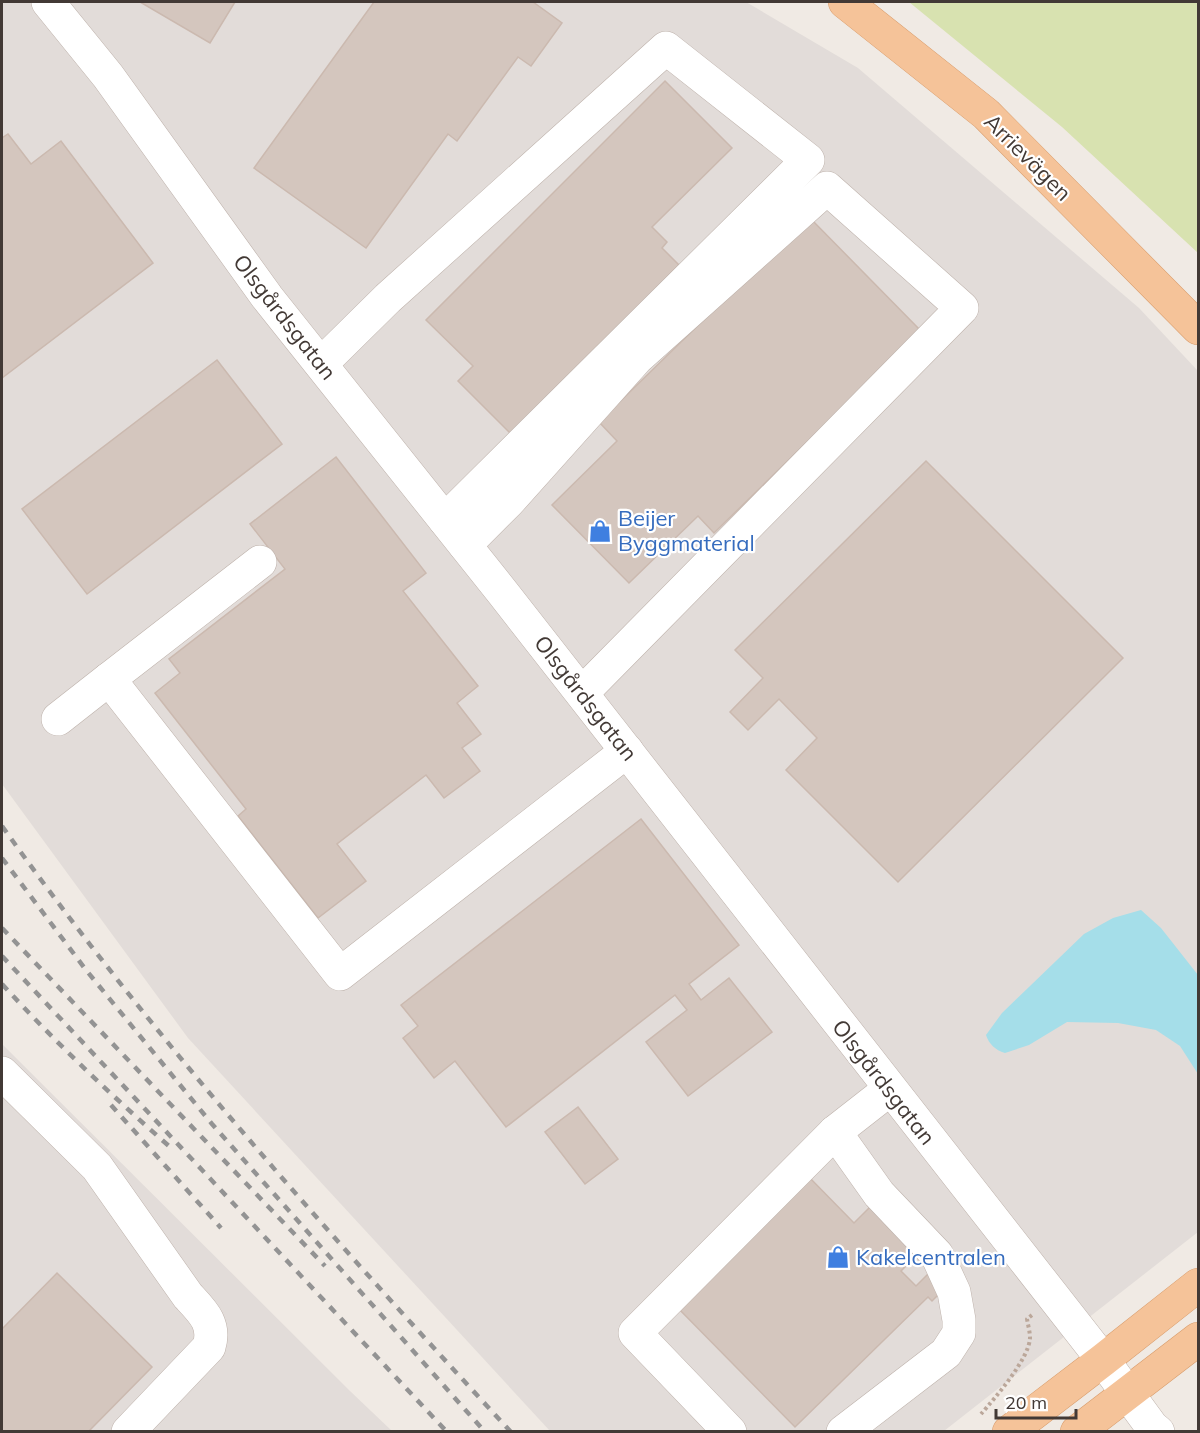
<svg xmlns="http://www.w3.org/2000/svg" width="1200" height="1433" font-family="Mulish,sans-serif">
  <style>
    .industrial { fill: #e2dcd9 }
    .green { fill: #d8e2b0 }
    .water { fill: #a5dee9 }
    .building { fill: #d4c6be; stroke: #cbb9af; stroke-width: 1.5 }
    .lines { fill: none; stroke-linecap: round; stroke-linejoin: round }
    .minor-casing { stroke: #beb2ab; stroke-width: 34 }
    .major-casing { stroke: #d89c6b; stroke-width: 34 }
    .path { stroke: #bba79a; stroke-width: 4; stroke-dasharray: 3 3; stroke-linecap: butt }
    .minor { stroke: #fff; stroke-width: 33 }
    .major { stroke: #f5c399; stroke-width: 33 }
    .rail { stroke: #939393; stroke-width: 4.5; stroke-dasharray: 8 8; stroke-linecap: butt }
    .labels { text-anchor: middle; dominant-baseline: central; stroke-width: 4.5; stroke-linejoin: round; paint-order: stroke }
    .street-label { font-size: 22px; fill: #423935; stroke: #fff }
    .shop-label { font-size: 22px; fill: #366cbe; stroke: #fff; text-anchor: start }
  </style>
  <rect width="100%" height="100%" fill="#f0eae4"/>
  <g class="industrial">
    <path d="M2 2H746L858 68 1139 308 1198 371V1232L944 1431H550L188 1038 2 784Z"/>
    <path d="M2 1044 350 1391 392 1431H2Z"/>
  </g>
  <path class="green" d="M909 2H1198V253L1062 127Z"/>
  <path class="water" d="M1141 910 1161 928 1198 975V1074L1180 1046 1156 1030 1118 1023 1067 1022 1029 1045 1005 1053C995 1050 989 1044 986 1035L1002 1013 1084 934 1113 918Z"/>
  <g class="building">
    <path d="M140 2H235L210 43Z"/>
    <path d="M374 2H533L562 23 531 66 518 57 457 141 448 134 366 248 254 168Z"/>
    <path d="M665 81 732 148 652 227 667 242 662 248 679 265 510 433 458 381 473 366 426 320Z"/>
    <path d="M8 134 31 164 61 141 153 263 2 378V138Z"/>
    <path d="M809 217 921 331 714 533 698 516 629 583 552 505 617 441 599 422Z"/>
    <path d="M217 360 282 444 87 594 22 509Z"/>
    <path d="M336 457 426 573 403 591 478 686 457 703 481 734 462 748 480 771 444 798 426 775 337 844 366 881 318 918 238 816 246 809 155 693 180 673 169 659 285 569 250 524Z"/>
    <path d="M926 461 1123 658 898 882 786 770 817 738 779 699 748 730 730 712 763 678 735 650Z"/>
    <path d="M641 819 739 945 689 984 701 1000 729 978 772 1032 688 1096 646 1042 687 1010 675 995 506 1127 455 1061 434 1078 403 1038 418 1026 401 1005Z"/>
    <path d="M578 1107 618 1159 585 1184 545 1132Z"/>
    <path d="M806 1174 854 1223 874 1203 921 1251 901 1271 916 1286 928 1274 944 1289 932 1301 928 1297 795 1427 674 1304Z"/>
    <path d="M57 1273 152 1367 88 1432H2V1329Z"/>
  </g>
  <g class="lines">
    <g class="minor-casing">
      <g id="minor">
        <path d="M48 2 108 76 267 297 503 593 1103 1360 1152 1427 1158 1432"/>
        <path d="M321 364 388 298 666 48 808 160 445 520"/>
        <path d="M465 545 509 501 637 358 827 188 962 308 582 693"/>
        <path d="M260 562 109 679 340 974 627 751"/>
        <path d="M58 719 109 679"/>
        <path d="M2 1073 97 1167 188 1296C203 1312 216 1324 209 1347L128 1432"/>
        <path d="M835 1132 879 1194 937 1255 954 1292 959 1320V1333L946 1353 843 1432"/>
        <path d="M730 1432 635 1333 835 1132 890 1089"/>
      </g>
    </g>
    <g class="major-casing">
      <g id="major">
        <path d="M845 2 986 114 1198 328"/>
        <path d="M1009 1432 1103 1360 1198 1285"/>
        <path d="M1077 1432 1198 1339"/>
      </g>
    </g>
    <path class="path" d="M981 1414C995 1398 1029 1359 1030 1338 1030 1332 1028 1325 1027 1319L1032 1315"/>
    <use href="#minor" class="minor"/>
    <use href="#major" class="major"/>
    <g class="rail">
      <path d="M2 826C155 1041 332 1238 511 1432"/>
      <path d="M2 858 86 970 212 1124 485 1432"/>
      <path d="M2 928 325 1266"/>
      <path d="M2 956 447 1432"/>
      <path d="M2 984C55 1042 111 1095 170 1147"/>
      <path d="M111 1105 221 1228"/>
    </g>
  </g>
  <defs>
    <g id="shop-bare" transform="scale(1.8)"><path d="M-5-2.5h2.3a2.7 3.5 0 0 1 5.4 0H5L5.5 6h-11ZM-1.5-2.5h3a1.5 2.3 0 0 0-3 0Z" fill="#3f7fe0" stroke="#fff" stroke-width="2.5" paint-order="stroke"/></g>
  </defs>
  <g fill-rule="evenodd">
    <use href="#shop-bare" x="600" y="531"/>
    <use href="#shop-bare" x="838" y="1257"/>
  </g>
  <g class="labels">
    <g class="street-label">
      <text transform="translate(1028 157) rotate(45)">Arrievägen</text>
      <text transform="translate(285 317) rotate(52)">Olsgårdsgatan</text>
      <text transform="translate(586 698) rotate(52)">Olsgårdsgatan</text>
      <text transform="translate(884 1082) rotate(52)">Olsgårdsgatan</text>
    </g>
    <g class="shop-label">
      <text x="618" y="518">Beijer<tspan x="618" dy="25">Byggmaterial</tspan></text>
      <text x="856" y="1257">Kakelcentralen</text>
    </g>
  </g>
  <rect width="1200" height="1433" fill="none" stroke="#423935" stroke-width="6"/>
  <path d="M996 1409v9h80v-9" fill="none" stroke="#423935" stroke-width="3"/>
  <text x="1005" y="1409" font-size="18" fill="#423935" stroke="#ffffff" stroke-width="4.5" paint-order="stroke">20 m</text>
</svg>
